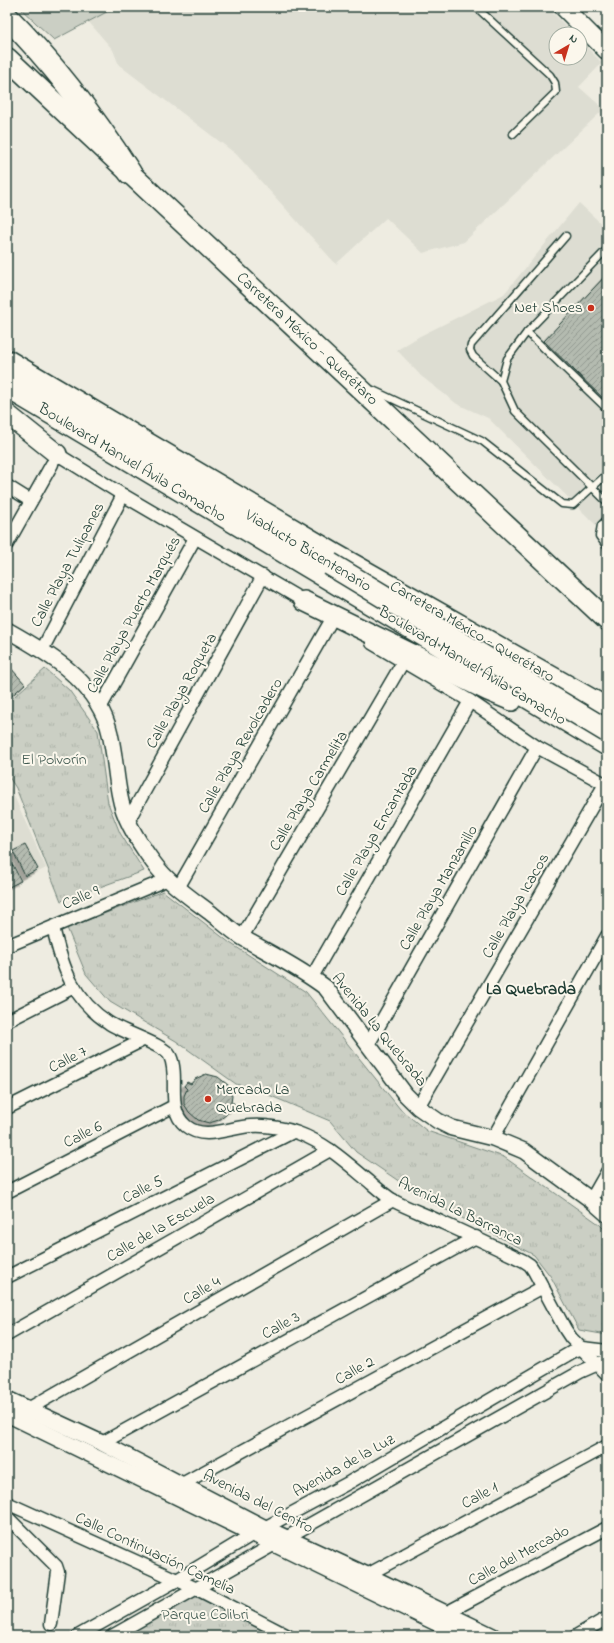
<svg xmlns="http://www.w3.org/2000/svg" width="614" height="1643" font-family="'Indie Flower',sans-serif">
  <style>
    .built { fill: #ddddd2 }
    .grass { fill: #cbcfc4; stroke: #75867c }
    .park { fill: url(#park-tufts); stroke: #75867c }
    .building { fill: url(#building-hatch); stroke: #1f3d34; filter: url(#shadow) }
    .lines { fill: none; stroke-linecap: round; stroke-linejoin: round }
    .service-casing { stroke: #1f3d34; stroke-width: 9 }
    .minor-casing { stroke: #1f3d34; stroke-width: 15 }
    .tertiary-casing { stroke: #1f3d34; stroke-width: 18 }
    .secondary-casing { stroke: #1f3d34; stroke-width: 20 }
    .primary-casing { stroke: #1f3d34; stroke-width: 22 }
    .trunk-casing { stroke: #1f3d34; stroke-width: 23 }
    .motorway-casing { stroke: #1f3d34; stroke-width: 25 }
    .service { stroke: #fbf7ec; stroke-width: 6 }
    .minor { stroke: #fbf7ec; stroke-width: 12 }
    .tertiary { stroke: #fbf7ec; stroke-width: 15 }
    .secondary { stroke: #fbf7ec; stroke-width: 17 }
    .primary { stroke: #fbf7ec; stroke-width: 19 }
    .trunk { stroke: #fbf7ec; stroke-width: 20 }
    .motorway { stroke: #fbf7ec; stroke-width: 22 }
    .motorway-bridge-casing { stroke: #1f3d34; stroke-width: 25; stroke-linecap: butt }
    .motorway-bridge { stroke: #fbf7ec; stroke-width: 22 }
    .poi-dot { fill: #c8321e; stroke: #fbf7ec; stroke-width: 1.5 }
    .labels { text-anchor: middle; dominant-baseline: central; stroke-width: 4; stroke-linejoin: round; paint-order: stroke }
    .poi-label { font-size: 16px; fill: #1f3d34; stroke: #fbf7ec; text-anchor: end }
    .street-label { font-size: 16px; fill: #1f3d34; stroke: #fbf7ec }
    .park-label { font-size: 16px; fill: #415a51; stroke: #fbf7ec }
    .neighbourhood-label { font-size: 17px; font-weight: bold; fill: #1f3d34; stroke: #fbf7ec }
  </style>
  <defs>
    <pattern id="park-tufts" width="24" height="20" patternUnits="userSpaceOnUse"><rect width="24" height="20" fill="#cbcfc4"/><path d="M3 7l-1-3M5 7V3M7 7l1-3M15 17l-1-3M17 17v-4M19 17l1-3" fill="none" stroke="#aeb3a9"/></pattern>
    <pattern id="building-hatch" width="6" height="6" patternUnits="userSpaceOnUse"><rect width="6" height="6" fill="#b4bbb0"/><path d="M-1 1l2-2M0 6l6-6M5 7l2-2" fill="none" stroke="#929990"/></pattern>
    <filter id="shadow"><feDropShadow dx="-3.5" dy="3.5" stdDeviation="0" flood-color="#0004"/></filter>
  </defs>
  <rect width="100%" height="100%" fill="#eeece1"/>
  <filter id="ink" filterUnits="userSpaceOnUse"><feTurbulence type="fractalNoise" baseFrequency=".025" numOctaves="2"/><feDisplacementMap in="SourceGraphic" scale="8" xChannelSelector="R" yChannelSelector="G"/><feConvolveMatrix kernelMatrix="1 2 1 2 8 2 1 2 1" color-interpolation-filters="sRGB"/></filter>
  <g filter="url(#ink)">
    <g class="built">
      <path d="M116 7H547L574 34H556V58H580V40L602 63 579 87 604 109 464 242 423 253 386 218 336 264 236 154 119 65 113 50 88 21Z"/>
      <path d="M579 203 607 229V536L488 418 457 404 421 376 397 350 420 336 504 294Z"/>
      <path d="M7 780 46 868 7 888Z"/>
    </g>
    <path class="grass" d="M19 7H116L54 40Z"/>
    <g class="park">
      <path d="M45 669 69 690 98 731 108 803 120 833 144 871 61 901 16 788 7 774V703Z"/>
      <path d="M163 891 230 943 306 992 400 1109 427 1131 504 1157 599 1224 607 1232V1335L579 1330 551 1277 534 1255 425 1199 356 1152 330 1121 257 1090 236 1084 176 1041 110 1002 86 974 67 928Z"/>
      <path d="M205 1592 283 1636H115Z"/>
    </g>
    <g class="building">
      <path d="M607 274V402L544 341Z"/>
      <path d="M10 667 25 684 7 700V669Z"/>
      <path d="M25 845 38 869 25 876 13 851Z"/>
      <path d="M13 865 21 881 7 888V868Z"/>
      <path d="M206 1074 218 1077 228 1085 232 1096 231 1103H234L233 1110 230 1109 226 1115 219 1120 209 1123 198 1120 189 1112 184 1104V1096L187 1089 184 1086 187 1082 191 1084 195 1079Z"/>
    </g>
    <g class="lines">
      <g class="service-casing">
        <g id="service">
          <path d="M476 7 550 75 555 83 556 92 513 134"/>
          <path d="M527 332 607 249"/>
          <path d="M501 381 473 356 470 350 471 345 566 236"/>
          <path d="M373 390 482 441 562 504 573 505 607 474"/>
          <path d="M607 409 527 332 507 359 501 381 515 411 607 502"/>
          <path d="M607 519 601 525 599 536 607 547"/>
        </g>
      </g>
      <g class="minor-casing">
        <g id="minor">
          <path d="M57 454 123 495 309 604"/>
          <path d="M7 486 31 501"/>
          <path d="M7 544 52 464"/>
          <path d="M372 643 470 701 537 747 607 785"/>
          <path d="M42 650 123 495"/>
          <path d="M100 708 195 538"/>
          <path d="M128 821 263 576"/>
          <path d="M178 888 332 619"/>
          <path d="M53 927C62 967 73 1000 109 1023 122 1032 165 1045 170 1056 180 1077 165 1109 186 1126 204 1141 230 1127 251 1126 266 1125 283 1128 298 1133 326 1143 348 1164 371 1183 378 1189 386 1196 394 1201 409 1209 427 1215 443 1223 470 1235 497 1248 524 1261L530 1265 534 1271 565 1329 571 1338 607 1374"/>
          <path d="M242 937 403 662"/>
          <path d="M7 946 168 879"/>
          <path d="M312 977 470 701"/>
          <path d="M7 1021 74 987"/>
          <path d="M368 1045 537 747"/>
          <path d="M418 1107 605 784"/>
          <path d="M7 1108 143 1040"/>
          <path d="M493 1138 607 936"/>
          <path d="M7 1192 174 1106"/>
          <path d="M591 1200 607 1172"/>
          <path d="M7 1277 293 1132"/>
          <path d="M7 1335 330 1150"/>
          <path d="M28 1409 393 1200"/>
          <path d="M102 1443 476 1237"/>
          <path d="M182 1484 543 1287"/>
          <path d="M7 1503 197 1589 288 1636"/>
          <path d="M7 1517 56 1566 58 1572 51 1624"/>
          <path d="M367 1575 607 1446"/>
          <path d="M446 1613 607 1528"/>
          <path d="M78 1636 177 1580 253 1534 350 1482 572 1352 582 1348 607 1351"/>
          <path d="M112 1636 580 1372 607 1360"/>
          <path d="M576 1636 607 1618"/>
        </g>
      </g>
      <g class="tertiary-casing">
        <g id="tertiary">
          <path d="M7 630C48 653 92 678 108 726 115 749 115 774 120 797 124 820 139 843 153 862 168 883 191 898 212 914 222 922 232 931 243 938 271 954 300 968 326 988L405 1094 418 1107 438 1121 452 1128 493 1138 524 1151 591 1200 607 1214"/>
          <path d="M7 1399 102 1443 265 1528 367 1575 493 1636"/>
          <path d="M7 1414 463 1636"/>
        </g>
      </g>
      <g class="secondary-casing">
        <path id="secondary" d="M563 7 607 51"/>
      </g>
      <g class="primary-casing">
        <g id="primary">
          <path d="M7 388 607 746"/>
          <path d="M7 414 57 454"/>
          <path d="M304 601 488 691 512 701"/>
        </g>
      </g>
      <g class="trunk-casing">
        <g id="trunk">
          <path d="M7 58 607 620"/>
          <path d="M7 360 335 554 607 708"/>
        </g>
      </g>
      <g class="motorway-casing">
        <g id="motorway">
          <path d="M7 17C54 64 94 117 130 173"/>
          <path d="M7 374 92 425 330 564"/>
        </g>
      </g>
      <use href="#service" class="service"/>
      <use href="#minor" class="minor"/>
      <use href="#tertiary" class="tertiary"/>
      <use href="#secondary" class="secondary"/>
      <use href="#primary" class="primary"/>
      <use href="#trunk" class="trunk"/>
      <use href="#motorway" class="motorway"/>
      <g class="motorway-bridge-casing">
        <path id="motorway-bridge" d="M330 564 607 731"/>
      </g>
      <use href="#motorway-bridge" class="motorway-bridge"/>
    </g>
  </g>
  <g class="poi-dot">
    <circle cx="591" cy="308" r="4"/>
    <circle cx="208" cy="1099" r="4"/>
  </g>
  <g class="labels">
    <g class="poi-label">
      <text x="583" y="308">Net Shoes</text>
      <text x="216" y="1090" text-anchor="start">Mercado La<tspan x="216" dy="18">Quebrada</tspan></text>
    </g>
    <g class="street-label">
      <text transform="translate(307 339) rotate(43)">Carretera México - Querétaro</text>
      <text transform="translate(132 463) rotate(31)">Boulevard Manuel Ávila Camacho</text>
      <text transform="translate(308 551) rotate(31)">Viaducto Bicentenario</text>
      <text transform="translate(68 565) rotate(-62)">Calle Playa Tulipanes</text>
      <text transform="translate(134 615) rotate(-61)">Calle Playa Puerto Marqués</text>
      <text transform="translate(472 632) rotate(30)">Carretera México - Querétaro</text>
      <text transform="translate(472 666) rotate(31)">Boulevard Manuel Ávila Camacho</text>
      <text transform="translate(182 691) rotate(-61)">Calle Playa Roqueta</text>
      <text transform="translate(241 746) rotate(-60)">Calle Playa Revolcadero</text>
      <text transform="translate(309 791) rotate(-59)">Calle Playa Carmelita</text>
      <text transform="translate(377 831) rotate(-60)">Calle Playa Encantada</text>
      <text transform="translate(439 888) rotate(-60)">Calle Playa Manzanillo</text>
      <text transform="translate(81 898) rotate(-23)">Calle 9</text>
      <text transform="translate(516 906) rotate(-60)">Calle Playa Icacos</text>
      <text transform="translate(379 1030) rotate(51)">Avenida La Quebrada</text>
      <text transform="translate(68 1060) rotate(-27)">Calle 7</text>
      <text transform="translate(83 1135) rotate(-27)">Calle 6</text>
      <text transform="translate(143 1190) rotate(-27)">Calle 5</text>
      <text transform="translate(460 1212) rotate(26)">Avenida La Barranca</text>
      <text transform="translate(161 1228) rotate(-30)">Calle de la Escuela</text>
      <text transform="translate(202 1291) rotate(-30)">Calle 4</text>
      <text transform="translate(281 1326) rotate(-29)">Calle 3</text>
      <text transform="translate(355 1371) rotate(-29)">Calle 2</text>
      <text transform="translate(344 1466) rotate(-29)">Avenida de la Luz</text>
      <text transform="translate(480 1496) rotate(-28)">Calle 1</text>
      <text transform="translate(258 1502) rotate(27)">Avenida del Centro</text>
      <text transform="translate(155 1554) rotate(25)">Calle Continuación Camelia</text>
      <text transform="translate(519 1556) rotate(-28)">Calle del Mercado</text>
    </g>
    <g class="park-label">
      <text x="54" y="760">El Polvorín</text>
      <text x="205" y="1615">Parque Colibri</text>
    </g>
    <g class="neighbourhood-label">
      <text x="531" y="989">La Quebrada</text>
    </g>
  </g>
  <rect width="614" height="1643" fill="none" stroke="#fbf7ec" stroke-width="24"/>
  <rect x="12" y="12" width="590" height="1619" fill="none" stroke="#1f3d34" stroke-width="1.5" filter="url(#ink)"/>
  <g transform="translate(568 46) rotate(38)"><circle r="19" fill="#fbf7ec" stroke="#a3ada2"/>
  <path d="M0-3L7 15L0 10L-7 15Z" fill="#c8321e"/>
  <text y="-6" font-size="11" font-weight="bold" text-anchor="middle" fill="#1f3d34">N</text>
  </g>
</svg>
